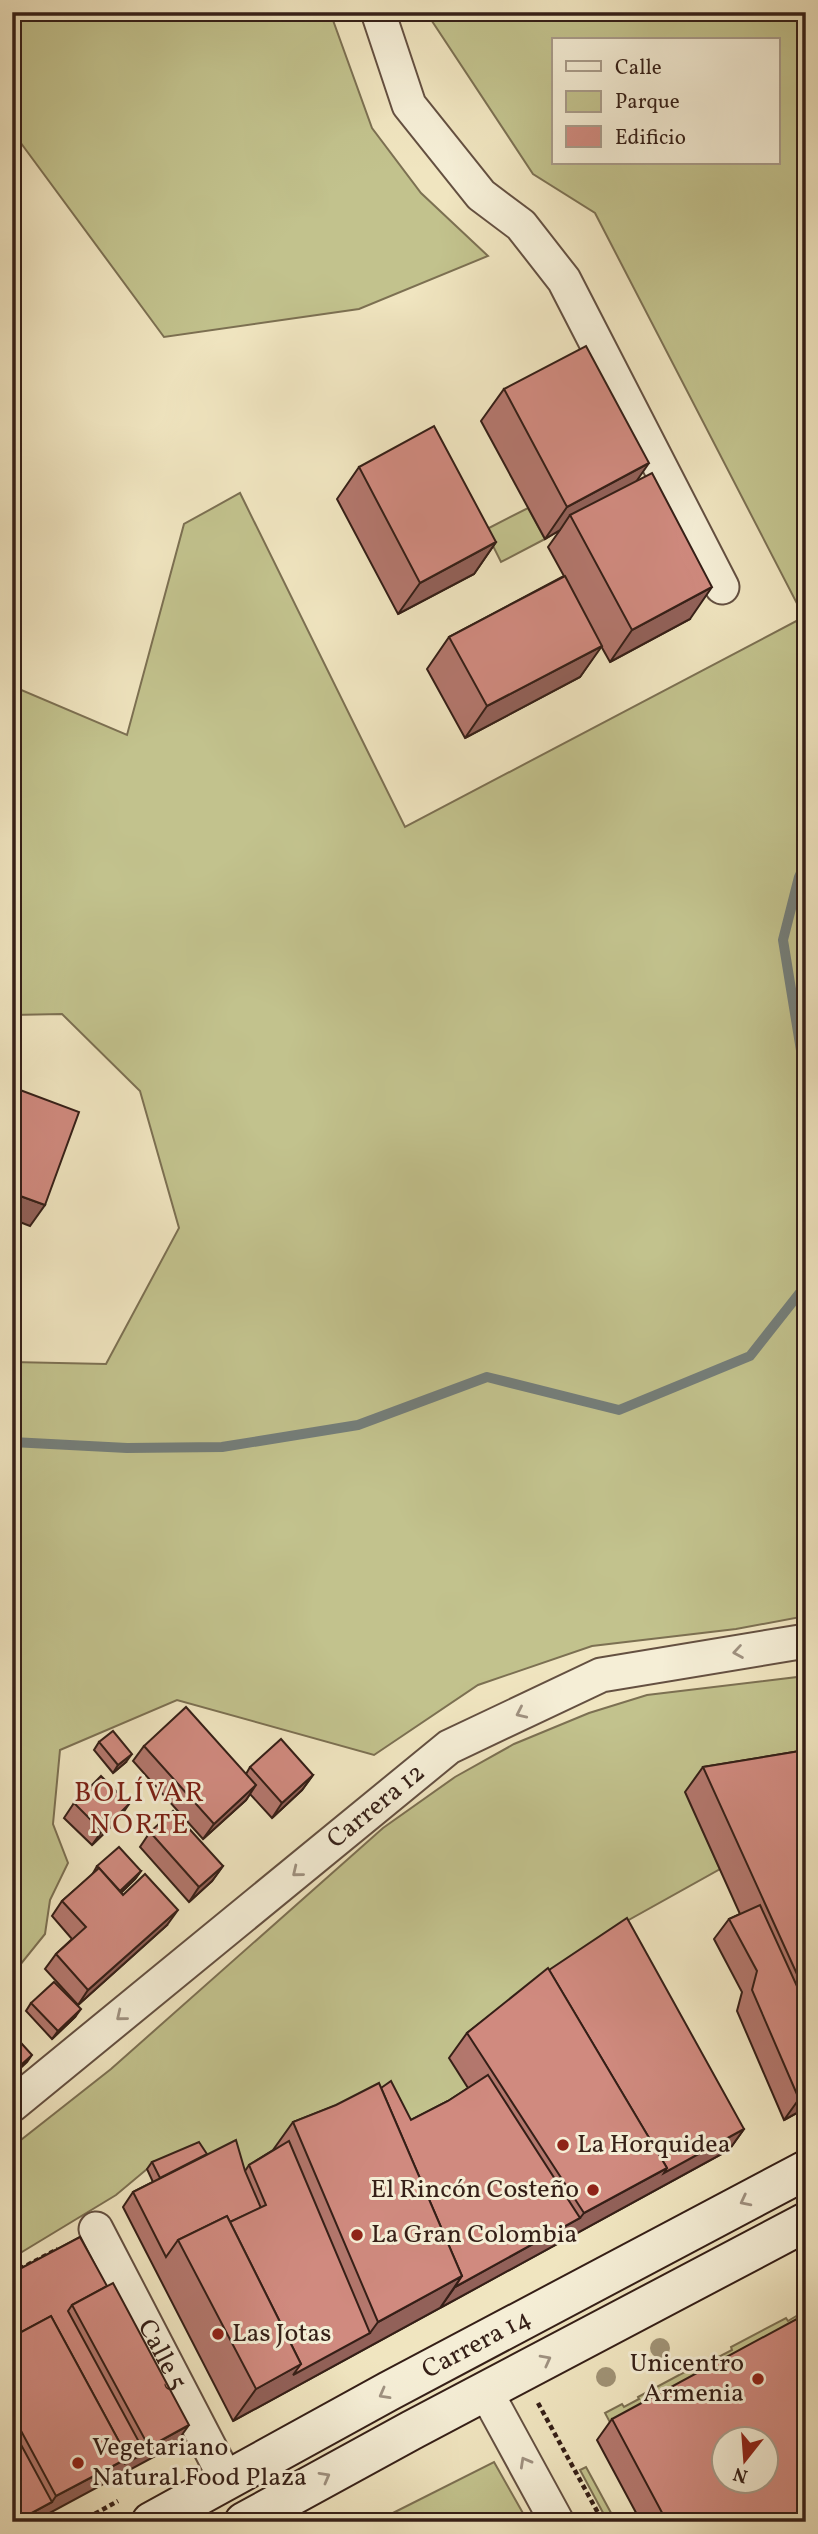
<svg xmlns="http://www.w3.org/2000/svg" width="818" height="2534" font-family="Vollkorn,serif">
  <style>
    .green { fill: #c2c28d; stroke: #7c7052; stroke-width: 2; fill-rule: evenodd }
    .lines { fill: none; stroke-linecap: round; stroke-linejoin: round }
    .stream { stroke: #747e7a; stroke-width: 10 }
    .street-casing { stroke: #645041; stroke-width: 37 }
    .secondary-casing { stroke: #351f17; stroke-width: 42 }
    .path { stroke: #351f17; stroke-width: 4.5; stroke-dasharray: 5 3.5; stroke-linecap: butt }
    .street { stroke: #f5eed6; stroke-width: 33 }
    .secondary { stroke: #f5eed6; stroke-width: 38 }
    .tree { fill: #a09376 }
    .wall { fill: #b3776d; stroke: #351f17; stroke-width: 2 }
    .shaded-wall { fill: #926159; stroke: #351f17; stroke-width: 2 }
    .building { fill: #d08a7f; stroke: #351f17; stroke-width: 2; fill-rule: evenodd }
    .oneway { stroke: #9f9180 }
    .poi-dot { fill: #8f2418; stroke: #f5eed6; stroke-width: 2.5 }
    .labels { text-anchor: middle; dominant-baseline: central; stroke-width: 6; stroke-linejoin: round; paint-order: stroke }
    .street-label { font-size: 26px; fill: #351f17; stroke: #f5eed6 }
    .poi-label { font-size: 26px; fill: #351f17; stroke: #f5eed6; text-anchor: start }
    .neighbourhood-label { font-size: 28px; letter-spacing: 2px; fill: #7a1f14; stroke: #f5eed6 }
  </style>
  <rect width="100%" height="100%" fill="#f0e5c0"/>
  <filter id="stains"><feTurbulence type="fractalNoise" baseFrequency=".00286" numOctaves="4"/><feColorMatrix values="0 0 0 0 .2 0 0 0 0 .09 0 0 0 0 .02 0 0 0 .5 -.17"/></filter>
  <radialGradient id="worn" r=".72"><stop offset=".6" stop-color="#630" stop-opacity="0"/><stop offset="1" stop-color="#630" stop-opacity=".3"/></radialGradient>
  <g class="green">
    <path d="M12 12H330L372 128 421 193 488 256 359 309 164 337 12 131Z"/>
    <path d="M426 12H806V1616L736 1629 592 1646 478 1685 374 1755 177 1700 60 1750 53 1824 68 1863 50 1900 45 1934 12 1975V1362L106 1364 179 1228 140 1091 62 1014 12 1015V686L127 735 184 524 240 493 405 827 804 617 595 213 533 174ZM778 40V163H554V40Z"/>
    <path d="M528 508 545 539 501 562 485 530Z"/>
    <path d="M806 1676V1772L686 1792 720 1869 609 1931 474 2096 433 2122 235 2186 147 2169 116 2195 12 2258V2147L111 2069 383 1828 455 1777 514 1744 589 1713 647 1695Z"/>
    <path d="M806 2307V2328L614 2430 605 2413 622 2404 624 2407 639 2399 638 2397 707 2360 709 2362 732 2350 731 2347 786 2318 788 2321 803 2312 801 2309Z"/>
    <path d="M494 2462 528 2522H375Z"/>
    <path d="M586 2467 616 2522H608L580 2470Z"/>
  </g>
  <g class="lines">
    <g class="stream">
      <path d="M806 862 799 877 783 940 806 1081"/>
      <path d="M12 1442 127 1448 222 1447 358 1425 487 1377 619 1410 750 1356 806 1285"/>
    </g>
    <g class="street-casing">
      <g id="street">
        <path d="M378 12 409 105 481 195 521 225 564 280 722 587"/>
        <path id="s1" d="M12 2105 449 1747 601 1675 806 1641"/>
        <path id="s2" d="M96 2229 227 2481"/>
        <path d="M486 2392 557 2522"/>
      </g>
    </g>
    <g class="secondary-casing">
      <g id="secondary">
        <path id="s3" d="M151 2522 389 2391 806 2170"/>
        <path d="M244 2522 412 2430 806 2222"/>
      </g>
    </g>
    <g class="path">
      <path d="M12 2273 58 2249"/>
      <path d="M538 2403 603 2522"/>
      <path d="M80 2522 118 2501"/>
    </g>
    <use href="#street" class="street"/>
    <use href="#secondary" class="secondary"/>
  </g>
  <g class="tree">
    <circle cx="660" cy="2348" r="10"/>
    <circle cx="606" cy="2377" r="10"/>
  </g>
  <g class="wall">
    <path d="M504 389 636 481 690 619 610 662 601 646 580 677 465 738 427 669 449 637 564 576 548 547 560 530 545 539 481 421Z"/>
    <path d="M359 467 496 542 474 574 398 614 337 499Z"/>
    <path d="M99 1742 126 1762 113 1773 94 1750Z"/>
    <path d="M144 1746 246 1774 250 1767 313 1775 302 1790 272 1818 250 1794 246 1800 203 1839 133 1761Z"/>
    <path d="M806 1750V2108L784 2120 737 2011 742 1992 714 1939 729 1919 740 1914 685 1792 703 1767Z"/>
    <path d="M74 1803 119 1819 92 1845 64 1818Z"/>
    <path d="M150 1832 223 1866 212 1881 189 1902 140 1847Z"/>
    <path d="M97 1866 141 1871 135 1879 121 1893 167 1925 78 2005 45 1969 56 1954 72 1939 52 1916 62 1901 92 1875Z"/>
    <path d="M549 1970 744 2129 729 2150 233 2421 123 2207 133 2192 153 2182 147 2169 152 2162 207 2154 245 2171 249 2165 273 2150 293 2122 381 2088 411 2120 448 2101 468 2088 449 2058 467 2033Z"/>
    <path d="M31 2003 75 2017 52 2039 26 2011Z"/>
    <path d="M80 2237 174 2446 12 2522V2273Z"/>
    <path d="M612 2419 806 2522H641L597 2440Z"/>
  </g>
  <g class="shaded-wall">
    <path d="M649 463 627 495 570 515 560 530 545 539 567 507Z"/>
    <path d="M496 542 474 574 398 614 420 583Z"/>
    <path d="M712 587 690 619 610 662 632 630Z"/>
    <path d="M602 646 580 677 465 738 487 706Z"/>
    <path d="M12 1193 45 1205 30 1226 12 1219Z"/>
    <path d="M132 1754 126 1762 113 1773 118 1765Z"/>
    <path d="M313 1775 302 1790 272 1818 282 1803Z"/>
    <path d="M256 1785 246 1800 203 1839 214 1824Z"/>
    <path d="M129 1804 119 1819 92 1845 102 1831Z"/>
    <path d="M223 1866 212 1881 189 1902 199 1887Z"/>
    <path d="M141 1871 135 1879 114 1899 120 1891Z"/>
    <path d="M178 1910 167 1925 78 2005 88 1990Z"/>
    <path d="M81 2009 75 2017 52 2039 58 2031Z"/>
    <path d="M32 2055 27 2062 12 2076V2073Z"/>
    <path d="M806 2095V2108L784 2120 799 2099Z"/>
    <path d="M744 2129 729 2150 440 2308 455 2287 580 2218 584 2213 667 2168Z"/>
    <path d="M462 2276 440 2308 233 2421 256 2389 301 2364 370 2333 378 2322Z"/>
    <path d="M189 2425 174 2446 33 2522H15L52 2502 56 2496 128 2458 145 2453 149 2447Z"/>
  </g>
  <g class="building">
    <path d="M586 346 649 463 567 507 504 389Z"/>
    <path d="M434 426 496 542 420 583 359 467Z"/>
    <path d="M652 473 712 587 632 630 570 515Z"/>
    <path d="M565 576 602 646 487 706 449 637Z"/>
    <path d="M12 1087 79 1112 45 1205 12 1193Z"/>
    <path d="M186 1707 256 1785 214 1824 144 1746Z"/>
    <path d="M113 1731 132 1754 118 1765 99 1742Z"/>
    <path d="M281 1739 313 1775 282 1803 250 1767Z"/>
    <path d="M806 1750V1994L703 1767Z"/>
    <path d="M101 1776 129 1804 102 1831 74 1803Z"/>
    <path d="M173 1811 223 1866 199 1887 150 1832Z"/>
    <path d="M119 1847 141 1871 120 1891 97 1866Z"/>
    <path d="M99 1868 123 1895 145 1874 178 1910 88 1990 56 1954 86 1927 62 1901Z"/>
    <path d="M760 1905 806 2006V2095L799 2099 752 1990 757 1971 729 1919Z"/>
    <path d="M627 1918 744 2129 664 2173 667 2168 549 1970Z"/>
    <path d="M548 1968 667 2168 584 2213 467 2033Z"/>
    <path d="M54 1982 81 2009 58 2031 31 2003Z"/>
    <path d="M12 2033 32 2055 12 2073Z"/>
    <path d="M488 2075 580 2218 455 2287 462 2276 381 2088 391 2081 411 2120 448 2101Z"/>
    <path d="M379 2083 462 2276 378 2322 293 2122 336 2105Z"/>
    <path d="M236 2140 245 2171 261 2208 230 2222 227 2216 178 2240 166 2257 133 2192Z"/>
    <path d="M289 2141 370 2333 293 2375 301 2364 230 2222 266 2205 249 2165Z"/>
    <path d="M199 2142 207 2154 160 2178 152 2162Z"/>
    <path d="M227 2216 301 2364 256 2389 178 2240Z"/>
    <path d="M80 2237 107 2286 72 2305 68 2311 145 2453 124 2464 128 2458 51 2316 12 2337V2273Z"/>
    <path d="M113 2283 189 2425 149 2447 72 2305Z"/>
    <path d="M806 2314V2522H667L612 2419ZM724 2440H766V2482H724Z"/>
    <path d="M51 2316 128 2458 56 2496 12 2414V2337Z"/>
    <path d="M12 2428 52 2502 15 2522H12Z"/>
  </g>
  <defs><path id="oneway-chevron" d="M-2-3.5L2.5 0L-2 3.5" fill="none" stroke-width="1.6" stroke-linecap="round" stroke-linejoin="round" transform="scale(1.75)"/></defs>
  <g class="oneway">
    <use href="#oneway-chevron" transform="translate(738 1652) rotate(171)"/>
    <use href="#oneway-chevron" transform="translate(521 1713) rotate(155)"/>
    <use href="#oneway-chevron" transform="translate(297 1872) rotate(141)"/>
    <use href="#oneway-chevron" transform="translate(121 2016) rotate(141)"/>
    <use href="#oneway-chevron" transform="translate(745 2201) rotate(153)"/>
    <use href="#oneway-chevron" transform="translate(546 2360) rotate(-28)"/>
    <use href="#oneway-chevron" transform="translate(384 2394) rotate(151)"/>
    <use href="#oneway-chevron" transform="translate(525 2462) rotate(-119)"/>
    <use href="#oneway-chevron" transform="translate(325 2477) rotate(-29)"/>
  </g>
  <g class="poi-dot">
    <circle cx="563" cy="2145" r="7"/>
    <circle cx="593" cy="2190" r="7"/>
    <circle cx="357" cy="2235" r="7"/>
    <circle cx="218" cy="2334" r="7"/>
    <circle cx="758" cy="2379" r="7"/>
    <circle cx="78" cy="2463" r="7"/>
  </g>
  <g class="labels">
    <g class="street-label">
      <text stroke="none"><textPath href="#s1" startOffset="471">Carrera 12</textPath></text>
      <text stroke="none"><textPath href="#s3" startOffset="371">Carrera 14</textPath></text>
      <text stroke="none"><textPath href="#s2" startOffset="142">Calle 5</textPath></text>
    </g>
    <g class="poi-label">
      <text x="577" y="2145">La Horquidea</text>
      <text x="579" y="2190" text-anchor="end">El Rincón Costeño</text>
      <text x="371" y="2235">La Gran Colombia</text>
      <text x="232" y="2334">Las Jotas</text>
      <text x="744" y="2364" text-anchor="end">Unicentro<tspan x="744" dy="30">Armenia</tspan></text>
      <text x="92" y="2448">Vegetariano<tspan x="92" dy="30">Natural Food Plaza</tspan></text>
    </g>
    <g class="neighbourhood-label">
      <text x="140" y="1793">BOLÍVAR<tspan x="140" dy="32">NORTE</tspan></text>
    </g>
  </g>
  <rect width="818" height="2534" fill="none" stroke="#f0e5c0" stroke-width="42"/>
  <rect x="14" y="14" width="790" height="2506" fill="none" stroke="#351f17" stroke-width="3.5"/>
  <rect x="21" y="21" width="776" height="2492" fill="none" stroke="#351f17" stroke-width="2"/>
  <rect x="552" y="38" width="228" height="126" fill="#f5eed6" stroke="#a89b8a" stroke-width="2"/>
  <rect x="566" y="61" width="35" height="10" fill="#f5eed6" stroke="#a89b8a" stroke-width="2"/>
  <text x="615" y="74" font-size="21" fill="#351f17">Calle</text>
  <rect x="566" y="91" width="35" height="21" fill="#c2c28d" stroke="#a89b8a" stroke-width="2"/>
  <text x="615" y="108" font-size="21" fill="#351f17">Parque</text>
  <rect x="566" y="126" width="35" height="21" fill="#d08a7f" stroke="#a89b8a" stroke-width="2"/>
  <text x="615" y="144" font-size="21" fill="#351f17">Edificio</text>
  <g transform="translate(745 2460) rotate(197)"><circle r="33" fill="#f5eed6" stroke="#a89b8a" stroke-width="2"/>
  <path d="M0-5L12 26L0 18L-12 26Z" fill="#8f2418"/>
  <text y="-10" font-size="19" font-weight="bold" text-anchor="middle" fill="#351f17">N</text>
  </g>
  <rect width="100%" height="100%" filter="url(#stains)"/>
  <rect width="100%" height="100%" fill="url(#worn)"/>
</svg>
